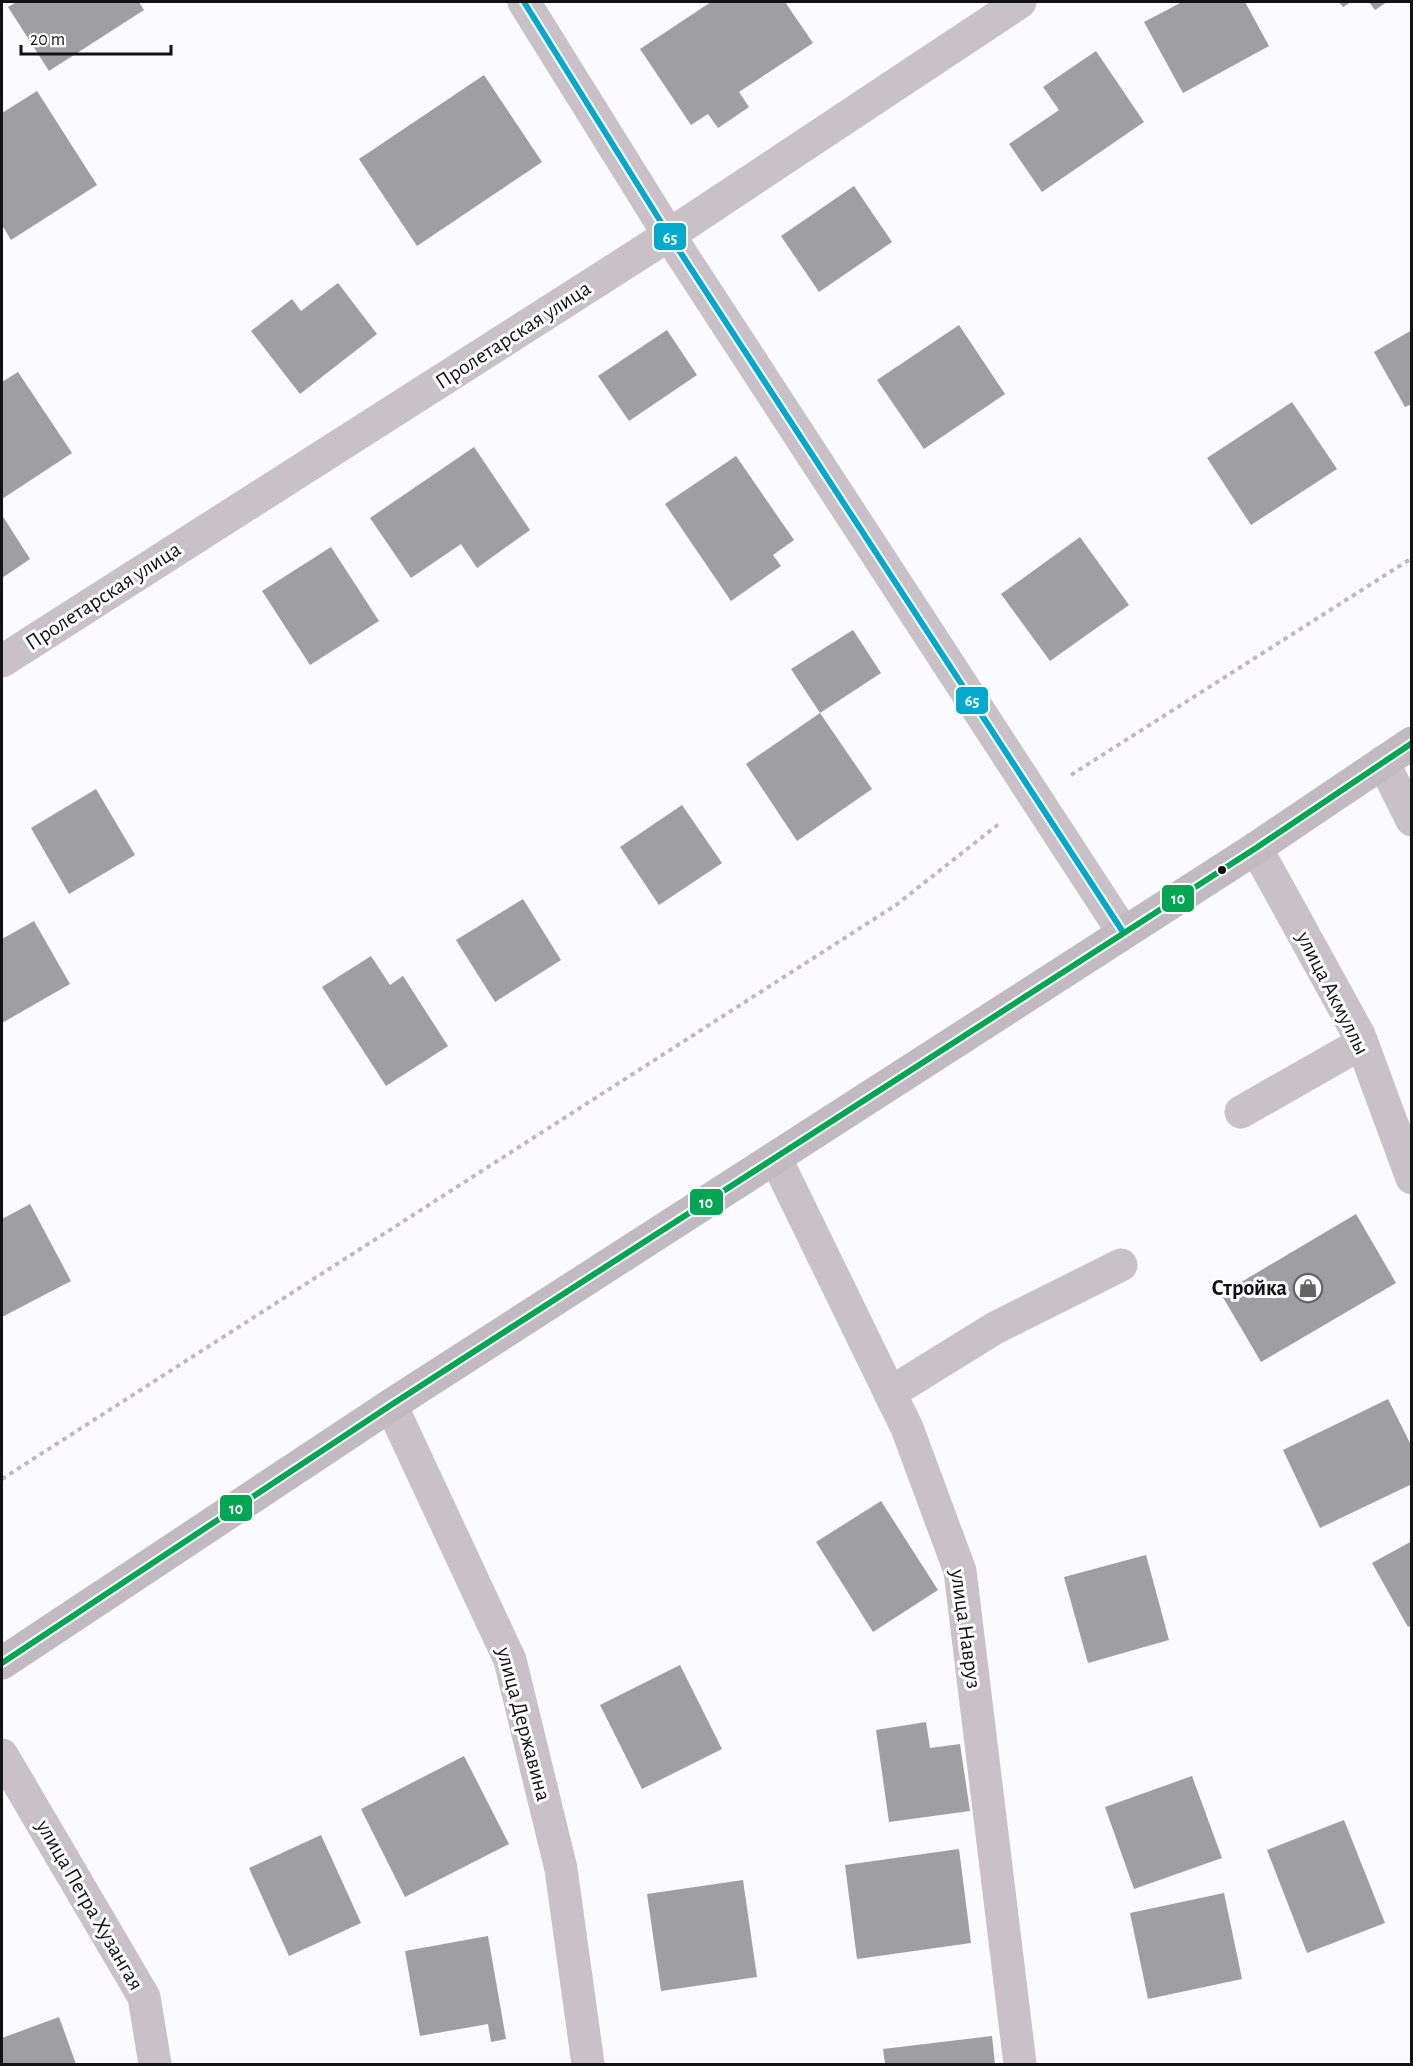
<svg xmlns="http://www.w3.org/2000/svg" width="1413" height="2066" font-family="'Alegreya Sans',sans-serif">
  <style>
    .building { fill: #9f9fa1 }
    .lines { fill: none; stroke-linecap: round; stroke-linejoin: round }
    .path { stroke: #bfb9bf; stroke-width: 4; stroke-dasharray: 4.5 4.5; stroke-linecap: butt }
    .minor { stroke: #c9c0c8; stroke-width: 33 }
    .major { stroke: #c2b9c1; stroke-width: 33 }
    .bus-1-casing { stroke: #fff; stroke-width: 10 }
    .bus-2-casing { stroke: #fff; stroke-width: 10 }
    .bus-1 { stroke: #00a9ce; stroke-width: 6 }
    .bus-2 { stroke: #00a651; stroke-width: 6 }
    .bus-dot { fill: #121215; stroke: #fff; stroke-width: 2 }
    .labels { text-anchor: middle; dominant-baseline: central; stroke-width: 6; stroke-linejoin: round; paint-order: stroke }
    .street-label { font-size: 22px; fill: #121215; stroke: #fff }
    .poi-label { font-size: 22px; font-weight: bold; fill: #121215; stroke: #fff; text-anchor: end }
    .line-badge { stroke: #fff; stroke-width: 2 }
    .badge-label { font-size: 16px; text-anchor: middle; font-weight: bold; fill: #fff }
  </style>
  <rect width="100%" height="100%" fill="#fbfafd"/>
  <g class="building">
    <path d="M17 2H139L144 10 49 71 8 7Z"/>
    <path d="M711 2H785L813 43 739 92 749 107 718 128 708 114 691 125 640 49Z"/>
    <path d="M1182 2H1245L1269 46 1183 93 1144 22Z"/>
    <path d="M1339 2H1351L1343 7Z"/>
    <path d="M1369 2H1387L1375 10Z"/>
    <path d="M1096 51 1144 122 1042 192 1009 144 1059 110 1043 87Z"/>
    <path d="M484 75 542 162 417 246 359 159Z"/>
    <path d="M37 91 97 185 11 240 2 225V113Z"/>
    <path d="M854 186 892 242 819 292 781 236Z"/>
    <path d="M338 283 377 334 300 394 251 331 292 299 301 311Z"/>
    <path d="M959 325 1005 394 924 449 877 380Z"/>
    <path d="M667 330 697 375 629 421 598 376Z"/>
    <path d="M1412 330V404L1405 407 1374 352Z"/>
    <path d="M18 372 72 453 2 499V382Z"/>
    <path d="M1292 402 1337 469 1251 525 1207 458Z"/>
    <path d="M474 447 530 530 477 568 461 544 411 578 370 518Z"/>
    <path d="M736 456 794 540 773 555 781 566 731 601 665 504Z"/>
    <path d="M2 515 30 559 2 578Z"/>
    <path d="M1080 537 1129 605 1050 661 1001 594Z"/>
    <path d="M331 547 379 621 310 665 262 591Z"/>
    <path d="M853 630 881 673 820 713 791 669Z"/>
    <path d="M820 713 872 789 797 841 746 764Z"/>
    <path d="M96 789 135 855 69 894 31 828Z"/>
    <path d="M682 805 722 863 659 905 620 847Z"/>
    <path d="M523 899 561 960 495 1002 456 940Z"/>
    <path d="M34 921 70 984 2 1023V939Z"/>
    <path d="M371 956 390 985 403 976 448 1046 386 1086 322 987Z"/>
    <path d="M30 1204 71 1281 2 1317V1219Z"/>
    <path d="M1356 1214 1396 1283 1261 1362 1221 1294Z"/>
    <path d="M1388 1399 1412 1447V1484L1320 1528 1283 1450Z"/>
    <path d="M881 1501 938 1590 873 1632 816 1542Z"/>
    <path d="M1412 1541V1625L1408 1627 1372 1563Z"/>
    <path d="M1146 1555 1169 1640 1088 1663 1064 1577Z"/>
    <path d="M680 1665 722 1749 642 1789 600 1705Z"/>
    <path d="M926 1722 930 1748 960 1744 970 1811 889 1822 876 1730Z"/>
    <path d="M464 1756 509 1844 405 1897 361 1809Z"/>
    <path d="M1192 1776 1222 1858 1134 1889 1105 1807Z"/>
    <path d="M1344 1820 1385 1923 1307 1953 1267 1850Z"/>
    <path d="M321 1835 361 1923 289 1956 249 1868Z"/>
    <path d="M959 1849 971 1943 857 1959 845 1865Z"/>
    <path d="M743 1880 757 1977 661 1991 647 1894Z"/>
    <path d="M1224 1893 1242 1979 1148 1999 1130 1913Z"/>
    <path d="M488 1936 506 2039 491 2042 488 2024 420 2036 405 1951Z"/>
    <path d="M59 2017 76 2064H2V2038Z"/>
    <path d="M992 2036 995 2064H885L883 2049Z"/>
  </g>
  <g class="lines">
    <g class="path">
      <path d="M1071 775 1412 558"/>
      <path d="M2 1479 896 905 1000 823"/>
    </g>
    <g class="minor">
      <path d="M524 2 669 235 1123 932"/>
      <path d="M2 661 669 235 1020 2"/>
      <path d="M1383 762 1412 820"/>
      <path d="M1256 848 1359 1035 1412 1178"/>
      <path d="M1241 1112 1362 1043"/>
      <path d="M776 1159 907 1428 960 1571 1020 2064"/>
      <path d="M890 1393 995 1328 1121 1265"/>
      <path d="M391 1405 510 1660 561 1869 588 2064"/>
      <path d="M2 1755 144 1997 155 2064"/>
    </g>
    <path class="major" d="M2 1663 391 1405 1256 848 1412 743"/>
    <g class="bus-1-casing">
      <path id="bus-1" d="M524 2 669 235 1123 932"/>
    </g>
    <g class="bus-2-casing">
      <path id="bus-2" d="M2 1663 391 1405 1256 848 1412 743"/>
    </g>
    <use href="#bus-1" class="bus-1"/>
    <use href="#bus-2" class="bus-2"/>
  </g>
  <defs>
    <g id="shop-ring" transform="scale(1.5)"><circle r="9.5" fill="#fff" stroke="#646366" stroke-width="1.5"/><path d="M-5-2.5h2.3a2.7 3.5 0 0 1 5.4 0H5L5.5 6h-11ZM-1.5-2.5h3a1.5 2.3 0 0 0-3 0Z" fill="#646366"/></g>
  </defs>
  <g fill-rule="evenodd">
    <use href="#shop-ring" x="1308" y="1288"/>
  </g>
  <circle class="bus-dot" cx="1222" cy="870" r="5"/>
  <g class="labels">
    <g class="street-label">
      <text transform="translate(513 335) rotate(-33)">Пролетарская улица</text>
      <text transform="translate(103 596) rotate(-33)">Пролетарская улица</text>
      <text transform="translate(1333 993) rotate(63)">улица Акмуллы</text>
      <text transform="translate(966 1629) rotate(82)">улица Навруз</text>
      <text transform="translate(524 1724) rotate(75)">улица Державина</text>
      <text transform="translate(90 1905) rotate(60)">улица Петра Хузангая</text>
    </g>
    <g class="poi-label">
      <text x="1287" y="1288">Стройка</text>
    </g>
  </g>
  <g class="line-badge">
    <rect x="653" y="222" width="34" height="29" rx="6" fill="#00a9ce"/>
    <rect x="955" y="686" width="34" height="29" rx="6" fill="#00a9ce"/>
    <rect x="1161" y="884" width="34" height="29" rx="6" fill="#00a651"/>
    <rect x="689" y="1188" width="35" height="28" rx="6" fill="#00a651"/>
    <rect x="219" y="1494" width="34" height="28" rx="6" fill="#00a651"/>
  </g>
  <g class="badge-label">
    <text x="670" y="243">65</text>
    <text x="972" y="706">65</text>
    <text x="1178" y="904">10</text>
    <text x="706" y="1208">10</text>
    <text x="236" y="1514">10</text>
  </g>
  <rect width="1413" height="2066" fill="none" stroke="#121215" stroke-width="6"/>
  <path d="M21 45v9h150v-9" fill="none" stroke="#121215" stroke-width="3"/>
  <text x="30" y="45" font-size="18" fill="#121215" stroke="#ffffff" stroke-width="4.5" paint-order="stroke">20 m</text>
</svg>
